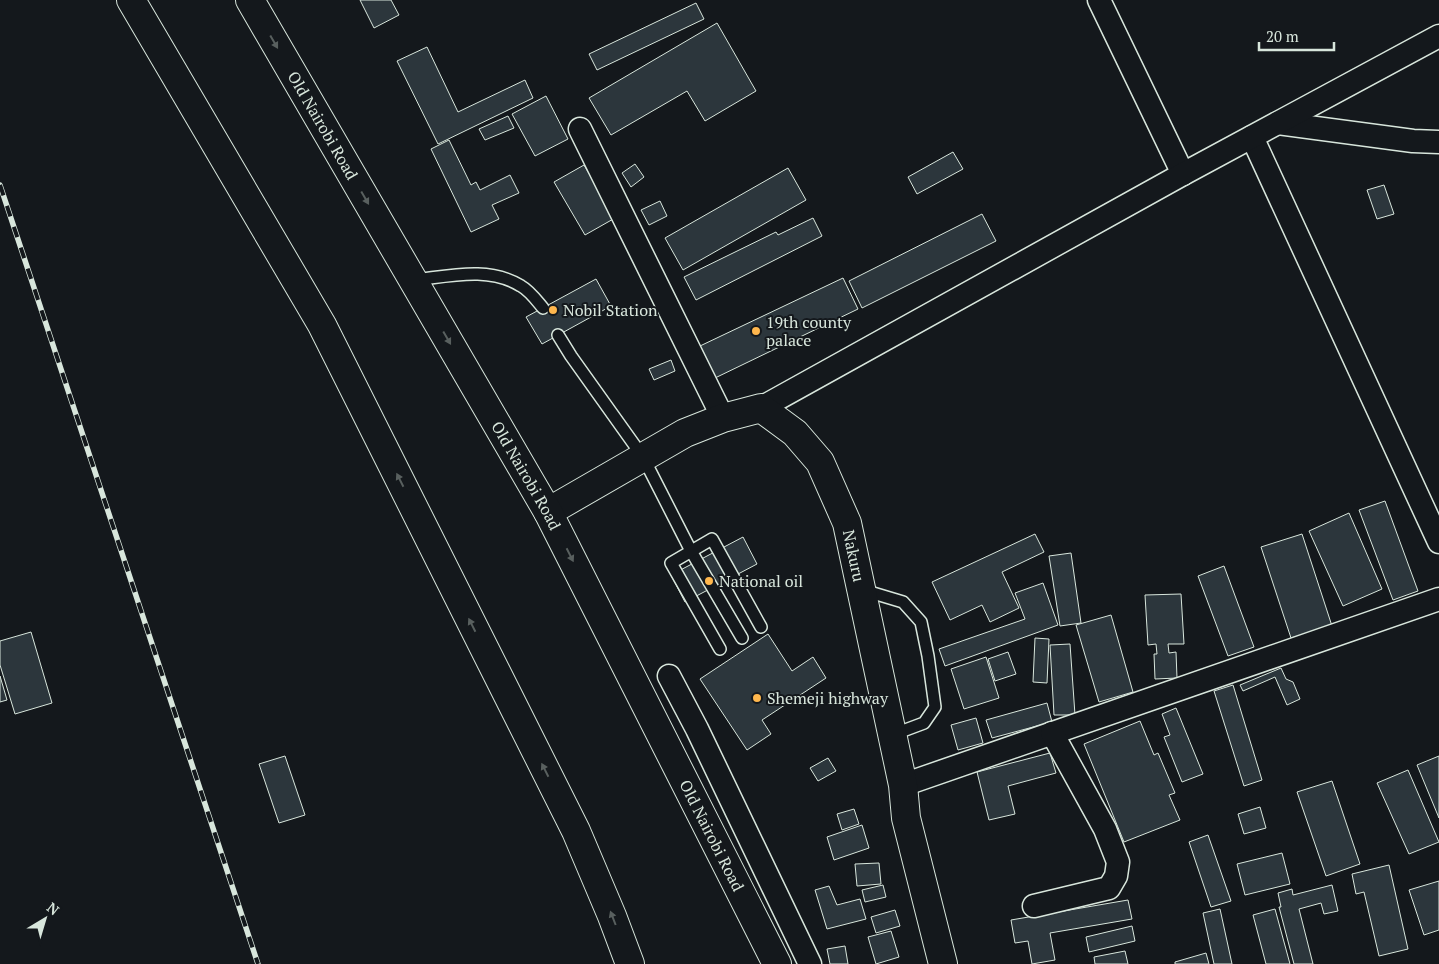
<svg xmlns="http://www.w3.org/2000/svg" width="1439" height="964" font-family="'PT Serif',serif">
  <style>
    .building { fill: #2c363c; stroke: #d8e6dc }
    .lines { fill: none; stroke-linecap: round; stroke-linejoin: round }
    .lane-casing { stroke: #d8e6dc; stroke-width: 14 }
    .street-casing { stroke: #d8e6dc; stroke-width: 25 }
    .secondary-casing { stroke: #d8e6dc; stroke-width: 30 }
    .highway-casing { stroke: #d8e6dc; stroke-width: 30 }
    .lane { stroke: #14181c; stroke-width: 11 }
    .street { stroke: #14181c; stroke-width: 22 }
    .secondary { stroke: #14181c; stroke-width: 28 }
    .highway { stroke: #14181c; stroke-width: 28 }
    .rail-casing { stroke: #d8e6dc; stroke-width: 5.5 }
    .rail { stroke: #14181c; stroke-width: 4; stroke-dasharray: 11; stroke-linecap: butt }
    .oneway { fill: #59605f }
    .poi-dot { fill: #ffb74d; stroke: #14181c; stroke-width: 2 }
    .labels { text-anchor: middle; dominant-baseline: central; stroke-width: 4; stroke-linejoin: round; paint-order: stroke }
    .street-label { font-size: 16px; fill: #d8e6dc; stroke: #14181c }
    .poi-label { font-size: 16px; fill: #d8e6dc; stroke: #14181c; text-anchor: start }
  </style>
  <rect width="100%" height="100%" fill="#14181c"/>
  <g class="building">
    <path d="M360 0H391L399 15 374 28Z"/>
    <path d="M696 3 704 19 597 70 589 54Z"/>
    <path d="M717 23 756 91 705 121 687 91 611 135 589 98Z"/>
    <path d="M427 47 458 112 525 80 533 98 438 144 397 61Z"/>
    <path d="M546 96 568 139 535 156 512 114Z"/>
    <path d="M508 116 514 128 485 140 479 129Z"/>
    <path d="M449 140 471 185 476 182 480 190 510 175 519 193 492 205 499 219 471 232 431 149Z"/>
    <path d="M953 152 963 169 917 194 908 177Z"/>
    <path d="M635 164 644 177 631 187 622 173Z"/>
    <path d="M584 165 615 218 585 235 554 182Z"/>
    <path d="M788 168 806 200 683 270 665 238Z"/>
    <path d="M1384 185 1394 214 1377 219 1367 190Z"/>
    <path d="M660 201 667 216 649 225 641 210Z"/>
    <path d="M982 214 996 241 862 308 849 281Z"/>
    <path d="M813 218 822 236 696 300 684 277 776 232 778 235Z"/>
    <path d="M843 278 858 309 715 378 700 346Z"/>
    <path d="M596 279 611 306 542 344 526 317Z"/>
    <path d="M671 360 675 371 654 380 649 369Z"/>
    <path d="M1385 501 1418 591 1393 600 1359 510Z"/>
    <path d="M1349 513 1382 589 1343 606 1309 531Z"/>
    <path d="M1035 534 1044 552 1002 572 1019 608 990 622 982 605 950 620 932 582Z"/>
    <path d="M1302 534 1332 626 1291 638 1261 547Z"/>
    <path d="M743 537 757 564 685 602 671 575Z"/>
    <path d="M1071 553 1081 623 1060 626 1049 556Z"/>
    <path d="M1224 566 1254 647 1228 656 1198 576Z"/>
    <path d="M1043 583 1058 625 945 666 939 649 1025 619 1015 593Z"/>
    <path d="M1181 594 1184 644H1168L1169 653 1176 652 1177 678 1155 679 1154 654H1157L1156 644 1148 645 1145 595Z"/>
    <path d="M1111 615 1133 692 1099 702 1076 625Z"/>
    <path d="M31 632 52 703 15 714 0 665V641Z"/>
    <path d="M768 634 792 671 813 657 826 678 762 720 771 734 747 750 700 679Z"/>
    <path d="M1035 638 1049 639 1047 683 1033 682Z"/>
    <path d="M1070 644 1075 715H1054L1050 645Z"/>
    <path d="M1008 652 1016 674 995 681 988 659Z"/>
    <path d="M986 657 999 698 964 709 951 669Z"/>
    <path d="M1281 668 1286 679 1293 682 1300 699 1287 705 1275 677 1243 691 1240 685Z"/>
    <path d="M0 676 7 700 0 702Z"/>
    <path d="M1233 685 1262 780 1244 786 1214 691Z"/>
    <path d="M1047 703 1052 722 992 738 986 720Z"/>
    <path d="M1176 708 1203 774 1182 782 1164 737 1170 735 1162 714Z"/>
    <path d="M976 718 983 743 958 750 951 725Z"/>
    <path d="M1140 721 1154 755 1158 753 1175 793 1169 795 1180 820 1124 842 1084 744Z"/>
    <path d="M1050 753 1056 773 1008 786 1015 814 989 820 977 772Z"/>
    <path d="M285 756 305 815 279 823 259 764Z"/>
    <path d="M1439 756V818L1417 765Z"/>
    <path d="M828 758 836 771 818 781 810 768Z"/>
    <path d="M1408 770 1439 842 1409 854 1377 783Z"/>
    <path d="M1332 781 1360 864 1326 876 1297 792Z"/>
    <path d="M1260 807 1266 828 1244 834 1238 814Z"/>
    <path d="M854 809 859 824 842 830 837 814Z"/>
    <path d="M862 825 869 848 834 860 827 837Z"/>
    <path d="M1208 835 1231 901 1211 907 1189 842Z"/>
    <path d="M1282 853 1290 884 1245 895 1237 864Z"/>
    <path d="M879 863 881 884 857 886 855 864Z"/>
    <path d="M1389 865 1408 949 1379 956 1364 892 1356 894 1352 874Z"/>
    <path d="M1439 881V930L1424 935 1409 890Z"/>
    <path d="M883 885 886 897 865 902 862 890Z"/>
    <path d="M1332 885 1338 911 1324 914 1321 903 1299 909 1313 964H1294L1279 907H1281L1278 893 1292 889 1293 895Z"/>
    <path d="M829 886 837 905 860 899 866 919 827 929 815 890Z"/>
    <path d="M1128 900 1132 919 1050 933 1055 960 1032 964 1028 941 1015 943 1011 920Z"/>
    <path d="M1220 909 1232 964H1214L1203 913Z"/>
    <path d="M1275 909 1290 964H1266L1253 915Z"/>
    <path d="M895 910 900 926 876 933 871 917Z"/>
    <path d="M1132 926 1135 941 1089 952 1086 937Z"/>
    <path d="M891 931 899 957 876 964 868 937Z"/>
    <path d="M845 946 848 964H830L827 949Z"/>
    <path d="M1125 951 1128 964H1095L1094 957Z"/>
    <path d="M1206 953 1209 964H1175V962Z"/>
  </g>
  <g class="lines">
    <g class="lane-casing">
      <g id="lane">
        <path d="M415 280C450 276 489 266 521 286 530 291 537 301 543 308"/>
        <path d="M558 335 571 356 643 457 691 551 742 638"/>
        <path d="M863 590 903 602 921 622 928 656 935 707 924 723 892 735"/>
        <path d="M720 649 671 563 712 539 761 627"/>
      </g>
    </g>
    <g class="street-casing">
      <g id="street">
        <path d="M1099 0 1183 174"/>
        <path d="M1278 123 1413 141 1439 142"/>
        <path d="M580 129 723 418"/>
        <path d="M1252 137 1439 542"/>
        <path d="M761 408 1183 174 1439 36"/>
        <path d="M669 676 697 729 810 964"/>
        <path d="M903 785 1439 599"/>
        <path d="M1034 906 1109 888 1116 876 1118 862 1105 829 1052 733"/>
      </g>
    </g>
    <g class="secondary-casing">
      <g id="secondary">
        <path id="s1" d="M548 512 685 433 723 418 761 408 795 433 820 462 847 523 903 785 906 818 943 964"/>
      </g>
    </g>
    <g class="highway-casing">
      <g id="highway">
        <path d="M131 0 322 325 576 831 612 916 630 964"/>
        <path id="s2" d="M250 0 548 512 777 964"/>
      </g>
    </g>
    <use href="#lane" class="lane"/>
    <use href="#street" class="street"/>
    <use href="#secondary" class="secondary"/>
    <use href="#highway" class="highway"/>
    <g class="rail-casing">
      <path id="rail" d="M0 185 258 964"/>
    </g>
    <use href="#rail" class="rail"/>
  </g>
  <defs><path id="oneway-solid" d="M-6-.8H1V-3.2L6.5 0L1 3.2V.8H-6Z" transform="scale(1.25)"/></defs>
  <g class="oneway">
    <use href="#oneway-solid" transform="translate(274 42) rotate(60)"/>
    <use href="#oneway-solid" transform="translate(365 198) rotate(60)"/>
    <use href="#oneway-solid" transform="translate(447 338) rotate(60)"/>
    <use href="#oneway-solid" transform="translate(400 480) rotate(-117)"/>
    <use href="#oneway-solid" transform="translate(570 555) rotate(63)"/>
    <use href="#oneway-solid" transform="translate(472 625) rotate(-117)"/>
    <use href="#oneway-solid" transform="translate(545 770) rotate(-117)"/>
    <use href="#oneway-solid" transform="translate(613 918) rotate(-111)"/>
  </g>
  <g class="poi-dot">
    <circle cx="553" cy="310" r="5"/>
    <circle cx="756" cy="331" r="5"/>
    <circle cx="709" cy="581" r="5"/>
    <circle cx="757" cy="698" r="5"/>
  </g>
  <g class="labels">
    <g class="street-label">
      <text stroke="none"><textPath href="#s2" startOffset="145">Old Nairobi Road</textPath></text>
      <text stroke="none"><textPath href="#s2" startOffset="550">Old Nairobi Road</textPath></text>
      <text stroke="none"><textPath href="#s1" startOffset="419">Nakuru</textPath></text>
      <text stroke="none"><textPath href="#s2" startOffset="955">Old Nairobi Road</textPath></text>
    </g>
    <g class="poi-label">
      <text x="563" y="310">Nobil Station</text>
      <text x="766" y="322">19th county<tspan x="766" dy="18">palace</tspan></text>
      <text x="719" y="581">National oil</text>
      <text x="767" y="698">Shemeji highway</text>
    </g>
  </g>
  <g transform="translate(45 919) rotate(38)" stroke="#14181c" stroke-width="4" paint-order="stroke">
  <path d="M0-4L9 19L0 12L-9 19Z" fill="#d8e6dc"/>
  <text y="-8" font-size="14" font-weight="bold" text-anchor="middle" fill="#d8e6dc">N</text>
  </g>
  <path d="M1259 42v8h75v-8" fill="none" stroke="#d8e6dc" stroke-width="2.5"/>
  <text x="1266" y="42" font-size="15" fill="#d8e6dc" stroke="#14181c" stroke-width="4" paint-order="stroke">20 m</text>
</svg>
